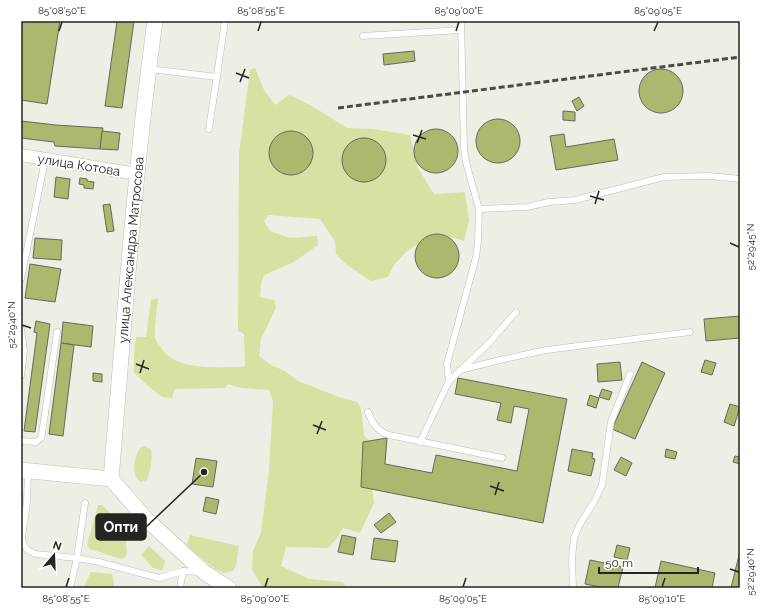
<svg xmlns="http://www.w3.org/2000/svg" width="761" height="609" font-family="Raleway,sans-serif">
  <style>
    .green { fill: #d5e2a1 }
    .building { fill: #aab96d; stroke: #65675f }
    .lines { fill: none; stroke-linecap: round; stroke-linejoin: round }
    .service-casing { stroke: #bbbdb4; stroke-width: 7 }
    .minor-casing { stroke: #bbbdb4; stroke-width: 13 }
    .tertiary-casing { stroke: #bbbdb4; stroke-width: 16 }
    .service { stroke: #fff; stroke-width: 6 }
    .minor { stroke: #fff; stroke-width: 12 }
    .tertiary { stroke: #fff; stroke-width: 15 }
    .rail { stroke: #4a4a46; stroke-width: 3; stroke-dasharray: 6 3; stroke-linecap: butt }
    .ticks { fill: none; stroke: #242421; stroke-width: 1.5 }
    .labels { text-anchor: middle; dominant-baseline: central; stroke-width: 3.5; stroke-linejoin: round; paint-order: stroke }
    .street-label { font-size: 13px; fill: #242421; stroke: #fff }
    .leader { fill: none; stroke: #242421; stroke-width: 1.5 }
    .callout-dot { fill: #242421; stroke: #fff; stroke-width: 1.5 }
    .callout { fill: #242421; stroke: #242421; stroke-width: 1.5 }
    .callout-label { font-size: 14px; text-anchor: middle; font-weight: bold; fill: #fff }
    .neatline { fill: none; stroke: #242421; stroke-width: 1.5 }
    .ticks-label { font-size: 10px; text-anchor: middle; fill: #242421 }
  </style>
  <rect width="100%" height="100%" fill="#edefe5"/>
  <g class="green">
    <path d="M255 68 264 90 275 105 289 95 294 97 312 106 347 128 373 129 410 135 418 168 434 194 465 192 469 220 464 241 440 234 431 235 406 252 394 265 388 277 371 281 347 265 336 254 335 241 320 219 268 215 264 221 270 231 290 238 317 236 318 245 294 262 264 275 261 284 260 297 274 300 276 308 261 339 259 356 271 365 285 371 298 381 339 397 357 402 361 408 364 435 373 446 370 470 374 503 360 533 343 528 338 537 328 548 286 547 281 566 309 579 343 582 346 588H265L262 586 252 570 253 551 261 532 269 470 273 401 269 390 241 388 228 384 225 388 175 389 172 398 162 397 148 386 134 372V355L136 337H146L151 300 158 298C157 307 154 331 155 338 156 341 158 344 160 346 173 371 215 367 239 367L245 366 244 334 238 331 239 154 250 70Z"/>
    <path d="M145 446 151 450C153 459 150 472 147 480L141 482C130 477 134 454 141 447Z"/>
    <path d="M98 505H102L125 528 127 553 125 557 121 559 90 549 87 545Z"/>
    <path d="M190 535 239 546 236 566 233 571 224 573 215 569 187 546Z"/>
    <path d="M149 546 165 561 163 569 162 570 153 568 141 555Z"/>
    <path d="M91 572 112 574 114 581V588H83Z"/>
  </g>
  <g class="building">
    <path d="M21 21H60L47 104 21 100Z"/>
    <path d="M117 21H134L122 108 105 106Z"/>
    <path d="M414 51 415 61 384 65 383 54Z"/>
    <circle cx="661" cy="91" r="22"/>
    <path d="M579 97 584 106 577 111 572 101Z"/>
    <path d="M563 111 575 112V121L563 120Z"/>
    <circle cx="498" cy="141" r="22"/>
    <path d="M21 121 56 125 103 128 100 149 55 146 54 142 21 138Z"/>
    <circle cx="436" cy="151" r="22"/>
    <path d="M102 131 120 133 118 150 100 149Z"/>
    <circle cx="291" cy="153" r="22"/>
    <path d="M564 134 566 147 614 139 618 160 556 170 550 136Z"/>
    <circle cx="364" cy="160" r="22"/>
    <path d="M56 177 70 179 68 199 54 197Z"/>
    <path d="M80 178 87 179V181L94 182 93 189 84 188V185L79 184Z"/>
    <path d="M110 204 114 231 107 232 103 205Z"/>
    <circle cx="437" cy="256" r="22"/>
    <path d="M35 238 62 240 61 260 33 258Z"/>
    <path d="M30 264 61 269 55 302 25 298Z"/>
    <path d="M740 316V338L706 341 704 319Z"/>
    <path d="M36 321 50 324 35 432 24 431 37 333 34 332Z"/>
    <path d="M63 322 93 326 91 347 61 343Z"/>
    <path d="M61 343 74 345 63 436 49 434Z"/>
    <path d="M705 360 716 363 712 375 701 372Z"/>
    <path d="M620 362 622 380 598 382 597 364Z"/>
    <path d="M642 362 665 373 635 439 612 429Z"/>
    <path d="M93 373 102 374V382L93 381Z"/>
    <path d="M458 378 567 399 543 523 361 487 363 442 387 438 385 464 432 473 436 455 517 471 529 409 514 406 511 423 497 420 501 403 455 394Z"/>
    <path d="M602 389 612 392 609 400 599 397Z"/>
    <path d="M590 395 599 398 596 408 587 405Z"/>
    <path d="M730 404 740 407 734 426 724 422Z"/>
    <path d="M572 449 593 453 592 458 595 459 591 476 568 471Z"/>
    <path d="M666 449 677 452 675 459 665 457Z"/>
    <path d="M735 456 740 457V464L733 462Z"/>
    <path d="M621 457 632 463 626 476 614 470Z"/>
    <path d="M196 458 217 461 213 487 192 484Z"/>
    <path d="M206 497 219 500 216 514 203 511Z"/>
    <path d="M389 513 396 522 381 533 374 525Z"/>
    <path d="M342 535 356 538 353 555 338 552Z"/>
    <path d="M374 538 398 541 395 562 371 559Z"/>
    <path d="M617 545 630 548 627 560 614 557Z"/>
    <path d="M740 551V588H731Z"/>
    <path d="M590 560 623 567 618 588H606L585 584Z"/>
    <path d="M661 561 715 573 712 588H655Z"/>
  </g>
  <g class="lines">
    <g class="service-casing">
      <g id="service">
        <path d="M461 21 464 149 466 162 479 209 527 207 549 202 575 200 664 177 709 176 740 179"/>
        <path d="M363 36 461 30"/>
        <path d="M150 69 217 77"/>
        <path d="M209 129 225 21"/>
        <path d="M21 279 45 160"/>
        <path d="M21 329 24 351 21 376"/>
        <path d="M460 370 500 360 546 350 690 332"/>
        <path d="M449 381 447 364 476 257 478 241 479 209"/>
        <path d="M368 412C373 424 377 431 389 435L502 458"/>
        <path d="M21 441 36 442 41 438 42 434 57 332"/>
        <path d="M420 442 449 381 489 343 516 312"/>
        <path d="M28 470 27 502 22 537 23 544 28 550 35 554 77 558 85 503"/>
        <path d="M70 588 77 558 99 562 159 578 183 571 200 572"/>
        <path d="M180 588 183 571"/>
        <path d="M573 588 572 559 574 538 579 526 595 500 602 485 611 422 630 374"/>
      </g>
    </g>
    <g class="minor-casing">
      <path id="minor" d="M21 155 137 174"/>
    </g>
    <g class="tertiary-casing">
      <g id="tertiary">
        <path d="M21 470 111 479"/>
        <path id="s1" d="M111 479C124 327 134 173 155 21"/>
        <path d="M111 479 146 519 205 573 229 588"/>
      </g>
    </g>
    <use href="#service" class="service"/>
    <use href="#minor" class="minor"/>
    <use href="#tertiary" class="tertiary"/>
    <path class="rail" d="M338 108 740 57"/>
  </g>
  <path class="ticks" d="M59 31 62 22M258 31 261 22M456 31 459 22M654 31 658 22M236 73 249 78M240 82 245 69M413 135 426 139M417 143 422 130M590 196 604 200M595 204 599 191M730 243 739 247M22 325 31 328M136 364 149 369M140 373 144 360M313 425 326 430M317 434 322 421M490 486 504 491M495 495 499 482M730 569 739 572M66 587 69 578M265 587 268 578M463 587 466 578M662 587 665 578"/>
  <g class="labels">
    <g class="street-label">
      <text transform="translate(79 165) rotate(9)">улица Котова</text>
      <text stroke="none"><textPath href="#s1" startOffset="230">улица Александра Матросова</textPath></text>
    </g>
  </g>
  <path class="leader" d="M204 472L146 527"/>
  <circle class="callout-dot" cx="204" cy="472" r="4"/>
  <rect class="callout" x="96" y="514" width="50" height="26" rx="4"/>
  <g class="callout-label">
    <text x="121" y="532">Опти</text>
  </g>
  <rect width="761" height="609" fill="none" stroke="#ffffff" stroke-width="44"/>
  <g transform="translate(54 555) rotate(19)" stroke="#ffffff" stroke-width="3" paint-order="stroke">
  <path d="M0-3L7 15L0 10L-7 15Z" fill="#242421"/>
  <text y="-6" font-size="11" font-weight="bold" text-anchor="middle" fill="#242421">N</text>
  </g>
  <path d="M599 567v6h99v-6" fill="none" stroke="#242421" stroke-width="2"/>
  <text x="605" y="567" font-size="12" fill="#242421" stroke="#ffffff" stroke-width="3" paint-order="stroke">50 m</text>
  <rect x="22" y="22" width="717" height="565" class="neatline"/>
  <g class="ticks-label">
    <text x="62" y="14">85°08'50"E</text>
    <text x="261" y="14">85°08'55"E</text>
    <text x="459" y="14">85°09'00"E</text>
    <text x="658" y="14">85°09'05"E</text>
    <text transform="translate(750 247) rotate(-90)" y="4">52°29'45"N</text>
    <text transform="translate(11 325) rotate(-90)" y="4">52°29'40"N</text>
    <text transform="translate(750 572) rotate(-90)" y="4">52°29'40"N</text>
    <text x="66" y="602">85°08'55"E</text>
    <text x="265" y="602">85°09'00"E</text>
    <text x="463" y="602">85°09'05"E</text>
    <text x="662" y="602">85°09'10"E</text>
  </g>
</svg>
